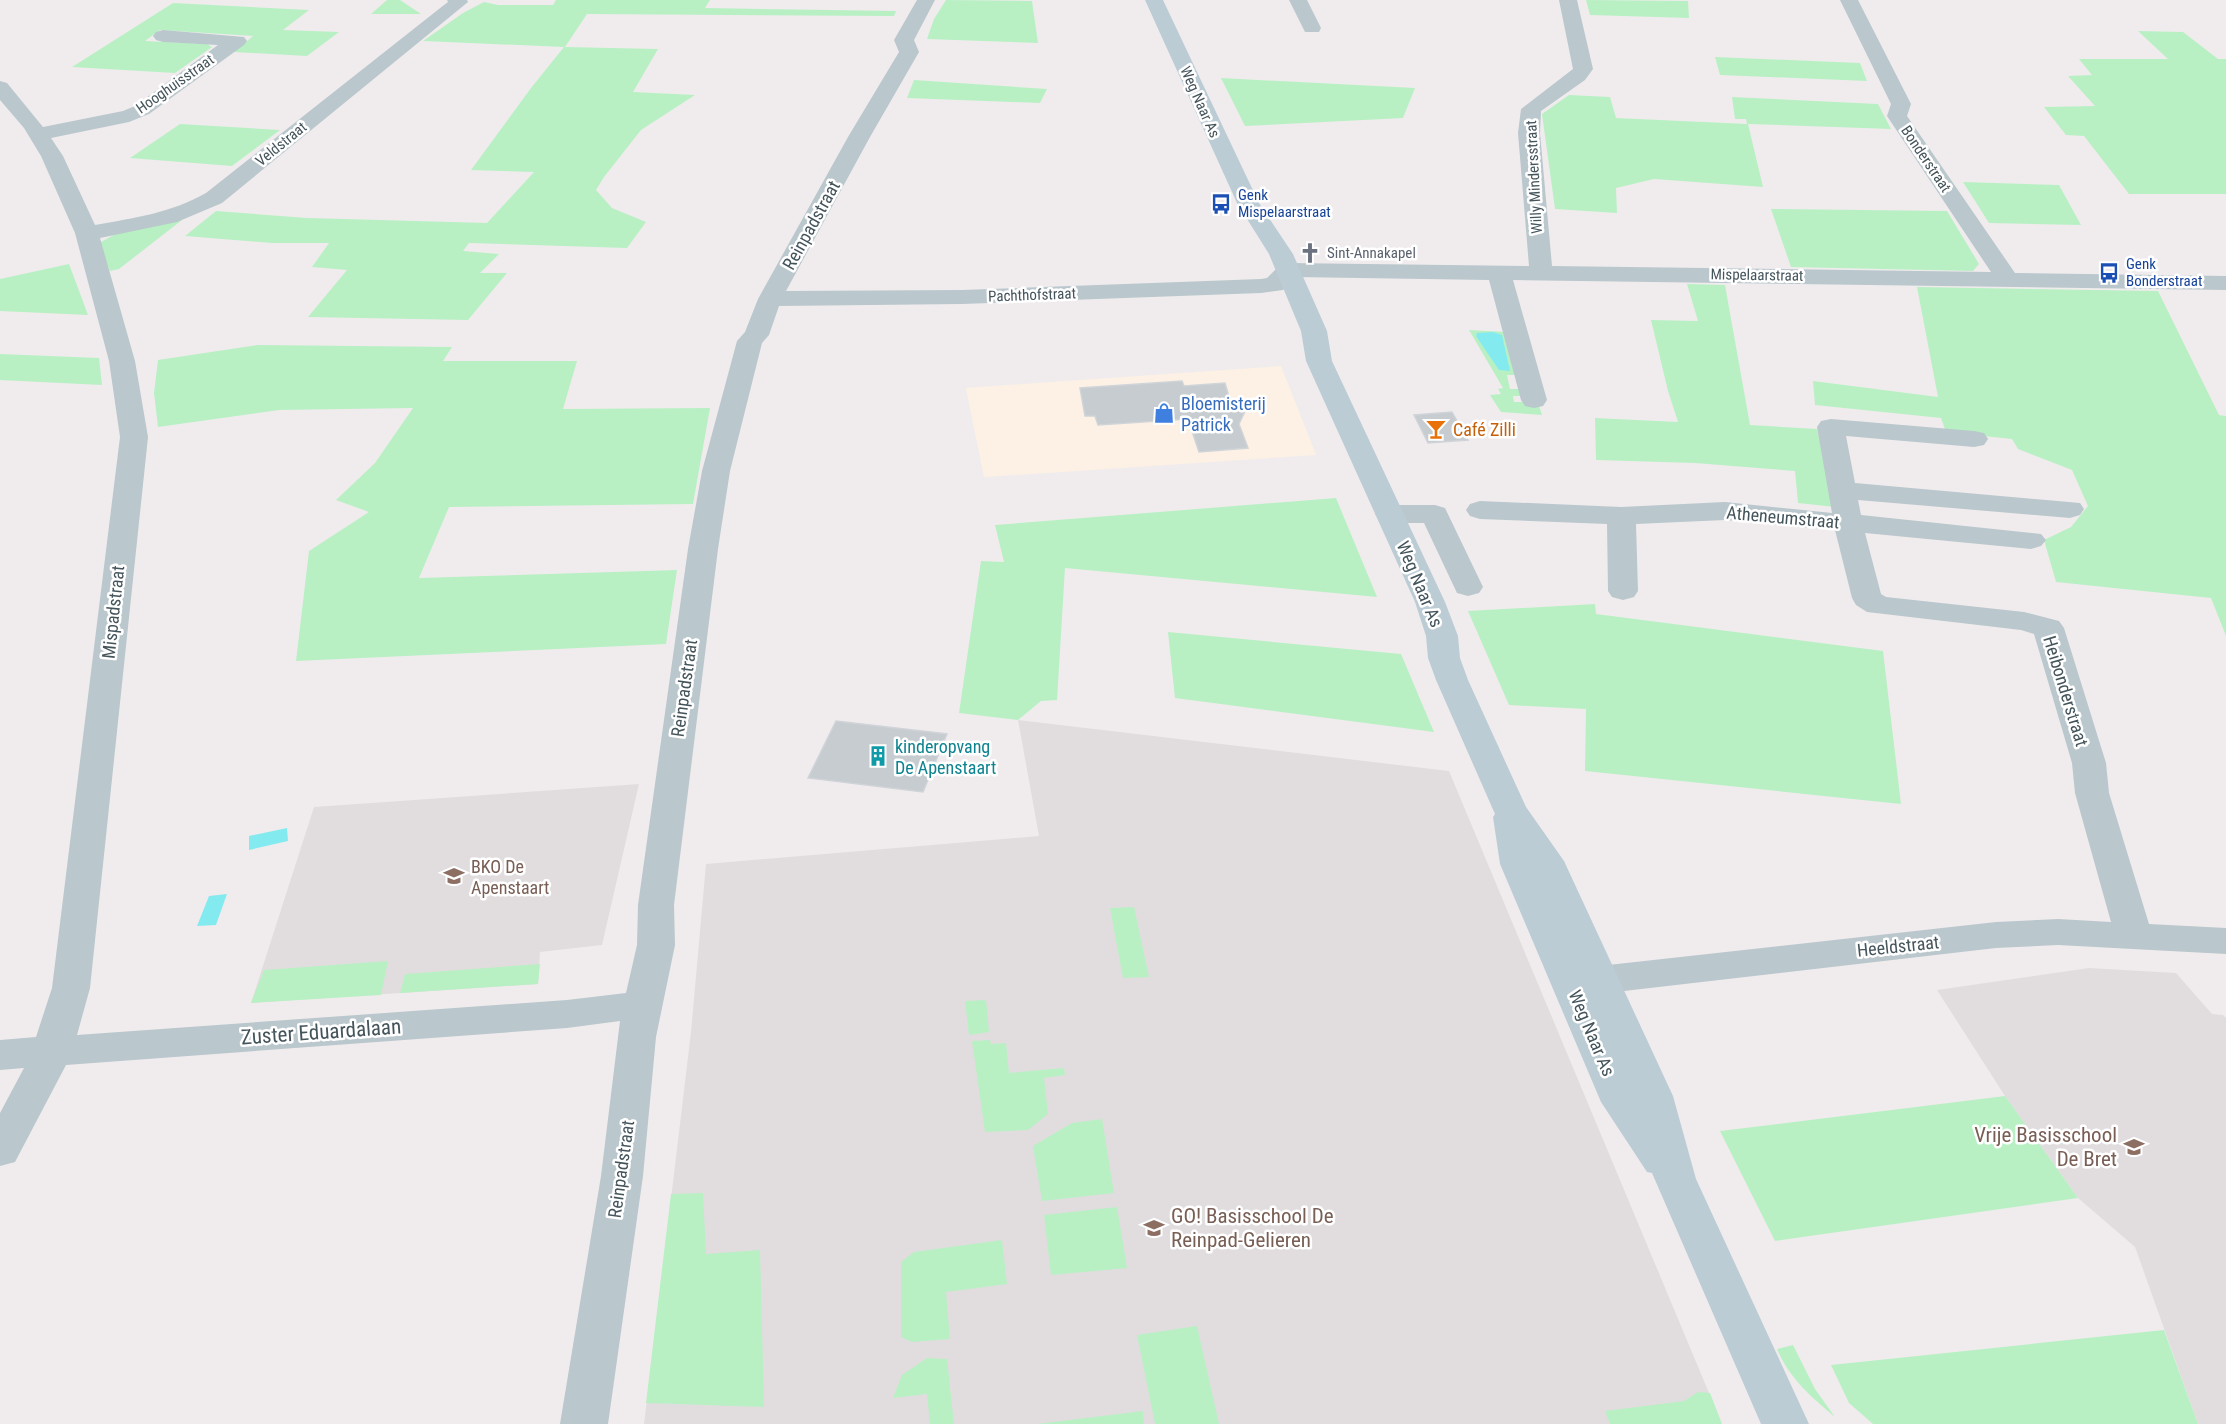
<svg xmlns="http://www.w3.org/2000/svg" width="2226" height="1424" font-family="'Roboto Condensed',sans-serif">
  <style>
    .commercial { fill: #fcf1e4 }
    .education { fill: #e1dddf }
    .green { fill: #b8f0c4 }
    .water { fill: #83ebef }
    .building { fill: #c6ccd0; stroke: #d0d4d9; stroke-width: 1.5 }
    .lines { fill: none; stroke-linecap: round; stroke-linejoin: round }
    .street { fill: #bac7cd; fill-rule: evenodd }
    .secondary { fill: #bcccd5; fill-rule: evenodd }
    .labels { text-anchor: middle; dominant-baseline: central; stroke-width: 5; stroke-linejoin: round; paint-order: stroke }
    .far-street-label { font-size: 15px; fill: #44545b; stroke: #fff }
    .far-transit-label { font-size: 15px; fill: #164399; stroke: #fff; text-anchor: start }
    .far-worship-label { font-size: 15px; fill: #5b616d; stroke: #fff; text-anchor: start }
    .street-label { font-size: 18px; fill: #44545b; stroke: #fff }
    .shop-label { font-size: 18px; fill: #366cbe; stroke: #fff; text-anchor: start }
    .food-label { font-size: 18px; fill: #c56008; stroke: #fff; text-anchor: start }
    .culture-label { font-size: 18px; fill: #0d838f; stroke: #fff; text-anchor: start }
    .education-label { font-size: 18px; fill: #785e54; stroke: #fff; text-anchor: start }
    .near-street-label { font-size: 21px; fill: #44545b; stroke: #fff }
    .near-education-label { font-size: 21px; fill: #785e54; stroke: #fff; text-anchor: end }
  </style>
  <rect width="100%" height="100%" fill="#f0eced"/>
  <path class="commercial" d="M1281 366 1316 455 984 477 966 388Z"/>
  <g class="education">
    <path d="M1018 720 1449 771 1722 1424H644L691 1032 706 864 1039 836Z"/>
    <path d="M639 784 602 945 540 952 538 984 251 1003 314 807Z"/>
    <path d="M2089 968 2176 973 2212 1014 2223 1015 2226 1018V1424H2198L2135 1247 2078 1198 2005 1096 1937 990Z"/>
  </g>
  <g class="green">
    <path d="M387 0H400L421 14H371Z"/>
    <path d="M556 0H710L705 8 896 11 894 16 587 14 565 47 658 49 633 92 695 95 641 130 604 177 596 190 612 208 646 222 627 248 469 243 463 251 499 254 480 273H507L468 320 308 317 347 270 312 267 329 243H272L185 236 216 211 307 218 487 223 534 172 471 170 531 88 564 47 423 41 463 13 484 2 498 5H553Z"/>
    <path d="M946 0 1032 1 1038 43 927 39 934 19Z"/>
    <path d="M1586 0 1688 1 1689 18 1590 15Z"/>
    <path d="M173 3 309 10 283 30 339 32 307 56 234 52 253 36 160 30 145 41 207 44 212 47 175 73 72 67Z"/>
    <path d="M2138 31 2183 32 2218 59H2226V194H2129L2084 136 2066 135 2044 107 2095 106 2068 76 2092 75 2079 59H2168Z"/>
    <path d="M1715 57 1860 63 1867 81 1720 75Z"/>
    <path d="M1221 78 1415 88 1403 118 1245 126Z"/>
    <path d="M914 80 1047 89 1040 103 907 98Z"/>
    <path d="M1569 95 1610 97 1616 118 1747 124 1746 119H1735L1732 97 1878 104 1891 129 1748 124 1763 187 1654 179 1616 188 1617 213 1555 209 1542 114Z"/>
    <path d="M180 124 280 130 232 166 130 158Z"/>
    <path d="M1963 182 2059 185 2081 225 1989 223Z"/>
    <path d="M1771 209 1947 211 1979 264 1973 271 1791 267Z"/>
    <path d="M179 219 182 220 119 269 110 271 100 248 101 242 121 231Z"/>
    <path d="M69 264 88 315 0 311V279Z"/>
    <path d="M1687 284 1725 285 1750 425 1817 429 1835 507 1798 503 1795 471 1695 463 1596 460 1595 418 1678 422 1668 391 1651 320 1698 321Z"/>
    <path d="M1917 287 2158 291 2219 415 2226 416V636L2211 598 2056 582 2044 540 2071 527 2088 506 2072 470 2018 449 2012 439 1946 432 1941 418 1815 405 1813 381 1938 397Z"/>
    <path d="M1469 330 1506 332 1518 375H1507L1510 389H1520L1523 396H1513L1514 402H1538L1542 415 1501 412 1490 395 1501 394 1498 389 1503 388Z"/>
    <path d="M258 345 452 347 443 361H577L563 409 710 408 693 504 449 507 419 578 677 570 666 644 296 661 309 551 369 512 336 500 375 463 413 408 279 410 158 427 154 393 158 360Z"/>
    <path d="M0 354 99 358 102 385 0 380Z"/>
    <path d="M1336 498 1377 597 1065 568 1057 700 1041 701 1018 720 959 713 981 561 1004 562 995 525Z"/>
    <path d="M1595 604 1596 614 1883 651 1901 804 1585 771 1586 709 1509 705 1468 611Z"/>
    <path d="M1168 632 1401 654 1434 732 1175 698Z"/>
    <path d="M1134 907 1149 977 1123 978 1110 908Z"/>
    <path d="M388 961 381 995 251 1003 264 970Z"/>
    <path d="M540 964 538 984 400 993 405 974Z"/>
    <path d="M986 1000 989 1032 969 1035 965 1001Z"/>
    <path d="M990 1040 991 1044 1006 1043 1009 1073 1064 1068 1065 1075 1044 1078 1048 1114 1028 1130 985 1132 972 1041Z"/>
    <path d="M2005 1096 2078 1198 1775 1241 1720 1131Z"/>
    <path d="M1102 1119 1114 1193 1042 1201 1033 1146 1072 1123Z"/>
    <path d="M703 1193 706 1254 760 1250 764 1407 646 1403 671 1194Z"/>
    <path d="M1117 1207 1127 1268 1051 1275 1044 1215Z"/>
    <path d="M1002 1240 1007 1284 946 1292 950 1339 912 1342 901 1337V1262L914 1252Z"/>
    <path d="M1197 1326 1219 1424H1155L1137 1335Z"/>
    <path d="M2164 1330 2198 1424H1873L1849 1403 1831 1365Z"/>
    <path d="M1793 1345 1815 1389 1835 1417C1811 1397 1789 1378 1777 1349Z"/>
    <path d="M927 1358 947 1359 954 1424H930L927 1394 893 1398 902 1375Z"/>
    <path d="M1698 1392 1710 1393 1722 1424H1610L1605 1411 1684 1401Z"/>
    <path d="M1143 1411 1144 1424H1037Z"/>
  </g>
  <g class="water">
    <path d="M1493 332 1502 335 1510 371 1499 370 1476 336 1477 333Z"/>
    <path d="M287 828 288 841 249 850V836Z"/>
    <path d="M227 894 216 925 197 926 209 896Z"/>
  </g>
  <g class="building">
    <path d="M1182 381 1184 386 1225 383 1232 407 1246 409 1239 424 1248 448 1199 452 1188 419 1098 425 1095 416H1085L1080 388Z"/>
    <path d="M1452 412 1468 440 1428 443 1414 415Z"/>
    <path d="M836 721 947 734 923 792 808 778Z"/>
  </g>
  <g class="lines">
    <g class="street">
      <path d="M447 0H467L468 2 222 203 177 222 100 238 135 361 148 437 90 988 77 1035 567 1000 626 993 637 945 638 905 688 549 702 471 737 341 745 332 758 299 848 137 899 52 894 40 917 0H935L914 40 919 52 870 137 786 291 962 290 1261 279 1267 278 1280 265 1288 263 1529 266 1518 133 1521 109 1573 69 1559 0H1577L1593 69 1585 80 1541 111 1540 133 1552 266 1991 272 1887 116 1891 104 1840 0H1858L1911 104 1907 116 2015 273 2226 276V290L1513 280 1547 400 1543 406 1534 408 1525 406 1521 400 1489 280 1295 277 1283 290 1261 293 962 304 779 306 769 335 762 343 730 471 718 549 674 905 675 945 656 1037 643 1176 608 1424H560L601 1176 620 1021 567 1028 66 1065 15 1162 0 1166V1113L24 1068 0 1070V1040L36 1037 52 988 120 437 109 361 75 233 41 156 24 128 0 100V81L7 83 43 127 123 111 135 106 218 45 163 42 156 40 153 36 156 32 163 30 244 37 247 41 244 45 149 114 129 122 51 138 63 156 95 225C134 218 171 213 206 193L444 5 448 2Z"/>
      <path d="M1289 0H1307L1321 28 1319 32H1305Z"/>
      <path d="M1831 419 1974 431 1984 433 1988 439 1984 445 1974 447 1846 436 1855 483 2080 503 2084 509 2080 515 2070 518 1858 500 1861 515 2041 534 2046 540 2041 546 2031 549 1865 533 1881 594 1886 597 2024 612 2059 621 2064 628 2106 763 2109 793 2149 924 2226 928V954L2058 945 1996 948 1572 997 1558 993 1553 983 1558 973 1572 969 1996 922 2058 919 2111 922 2075 793 2072 763 2034 634 2021 630 1867 612 1856 605 1852 598 1835 530 1725 520 1636 524 1638 591 1634 597 1623 600 1612 597 1608 591 1607 524 1480 519 1470 516 1466 510 1470 504 1480 501 1621 507 1725 502 1832 513 1817 427 1821 421Z"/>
      <path d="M1389 505H1435L1445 508 1483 587 1479 593 1468 596 1457 593 1424 523H1389L1379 520 1375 514 1379 508Z"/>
    </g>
    <path class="secondary" d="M1145 0H1163L1259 203 1293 254 1327 331 1332 361 1445 602 1458 636 1460 658 1468 680 1526 807 1564 861 1673 1096 1696 1179 1809 1424H1761L1652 1173 1647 1172 1601 1102 1500 864 1493 817 1495 814 1436 680 1428 658 1426 636 1415 602 1306 361 1301 331 1269 254 1237 203Z"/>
  </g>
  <defs>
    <g id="bus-bare" transform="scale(1.62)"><path d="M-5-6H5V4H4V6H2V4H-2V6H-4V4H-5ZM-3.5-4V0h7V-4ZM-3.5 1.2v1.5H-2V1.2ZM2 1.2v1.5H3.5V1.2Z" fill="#1a4fb4" stroke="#fff" stroke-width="2.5" paint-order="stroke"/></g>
    <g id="church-bare" transform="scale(1.62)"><path d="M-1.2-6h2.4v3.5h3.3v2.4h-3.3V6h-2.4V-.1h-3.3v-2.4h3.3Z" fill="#6b7280" stroke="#fff" stroke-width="2.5" paint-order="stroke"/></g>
    <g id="shop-bare" transform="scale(1.62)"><path d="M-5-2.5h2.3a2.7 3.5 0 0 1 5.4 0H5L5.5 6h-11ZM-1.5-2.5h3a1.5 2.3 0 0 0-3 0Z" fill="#3f7fe0" stroke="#fff" stroke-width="2.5" paint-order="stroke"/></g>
    <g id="bar-bare" transform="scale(1.62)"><path d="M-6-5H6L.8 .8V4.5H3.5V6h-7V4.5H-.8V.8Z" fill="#e8710a" stroke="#fff" stroke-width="2.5" paint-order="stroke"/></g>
    <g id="building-bare" transform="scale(1.62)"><path d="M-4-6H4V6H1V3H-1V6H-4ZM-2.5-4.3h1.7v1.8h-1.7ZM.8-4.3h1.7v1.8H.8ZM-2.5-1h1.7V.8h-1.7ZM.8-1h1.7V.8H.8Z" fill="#0f9aa8" stroke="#fff" stroke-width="2.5" paint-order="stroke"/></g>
    <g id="school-bare" transform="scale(1.62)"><path d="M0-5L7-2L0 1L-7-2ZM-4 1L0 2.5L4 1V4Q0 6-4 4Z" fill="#8d6e63" stroke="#fff" stroke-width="2.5" paint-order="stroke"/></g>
  </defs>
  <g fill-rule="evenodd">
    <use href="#bus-bare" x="1221" y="204"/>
    <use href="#church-bare" x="1310" y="253"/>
    <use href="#bus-bare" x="2109" y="273"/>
    <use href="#shop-bare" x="1164" y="413"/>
    <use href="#bar-bare" x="1436" y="429"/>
    <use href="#building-bare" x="878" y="756"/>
    <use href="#school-bare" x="454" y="876"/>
    <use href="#school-bare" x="2134" y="1147"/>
    <use href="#school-bare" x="1154" y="1228"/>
  </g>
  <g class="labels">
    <g class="far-street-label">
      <text transform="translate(175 84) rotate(-35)">Hooghuisstraat</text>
      <text transform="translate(1200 102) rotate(66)">Weg Naar As</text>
      <text transform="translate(281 144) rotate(-39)">Veldstraat</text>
      <text transform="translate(1926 159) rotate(56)">Bonderstraat</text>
      <text transform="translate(1534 177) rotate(-93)">Willy Mindersstraat</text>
      <text transform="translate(1757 275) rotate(1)">Mispelaarstraat</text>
      <text transform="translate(1032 295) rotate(-2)">Pachthofstraat</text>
    </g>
    <g class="far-transit-label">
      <text x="1238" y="195">Genk<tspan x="1238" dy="17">Mispelaarstraat</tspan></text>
      <text x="2126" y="264">Genk<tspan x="2126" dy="17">Bonderstraat</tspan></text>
    </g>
    <g class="far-worship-label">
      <text x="1327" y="253">Sint-Annakapel</text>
    </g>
    <g class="street-label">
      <text transform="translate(811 225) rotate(-61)">Reinpadstraat</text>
      <text transform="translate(1783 517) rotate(5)">Atheneumstraat</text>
      <text transform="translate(1420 584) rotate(67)">Weg Naar As</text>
      <text transform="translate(113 612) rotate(-84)">Mispadstraat</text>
      <text transform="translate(684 688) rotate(-82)">Reinpadstraat</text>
      <text transform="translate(2066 691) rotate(73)">Heibonderstraat</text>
      <text transform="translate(1898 946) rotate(-6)">Heeldstraat</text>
      <text transform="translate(1592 1033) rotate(67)">Weg Naar As</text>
      <text transform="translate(621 1169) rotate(-82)">Reinpadstraat</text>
    </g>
    <g class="shop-label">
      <text x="1181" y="403">Bloemisterij<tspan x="1181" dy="21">Patrick</tspan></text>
    </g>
    <g class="food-label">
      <text x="1453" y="429">Café Zilli</text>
    </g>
    <g class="culture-label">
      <text x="895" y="746">kinderopvang<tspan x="895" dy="21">De Apenstaart</tspan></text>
    </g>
    <g class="education-label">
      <text x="471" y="866">BKO De<tspan x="471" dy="21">Apenstaart</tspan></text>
    </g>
    <g class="near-street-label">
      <text transform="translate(321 1032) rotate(-4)">Zuster Eduardalaan</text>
    </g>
    <g class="near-education-label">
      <text x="2117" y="1135">Vrije Basisschool<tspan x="2117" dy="24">De Bret</tspan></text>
      <text x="1171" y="1216" text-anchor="start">GO! Basisschool De<tspan x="1171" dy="24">Reinpad-Gelieren</tspan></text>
    </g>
  </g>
</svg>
